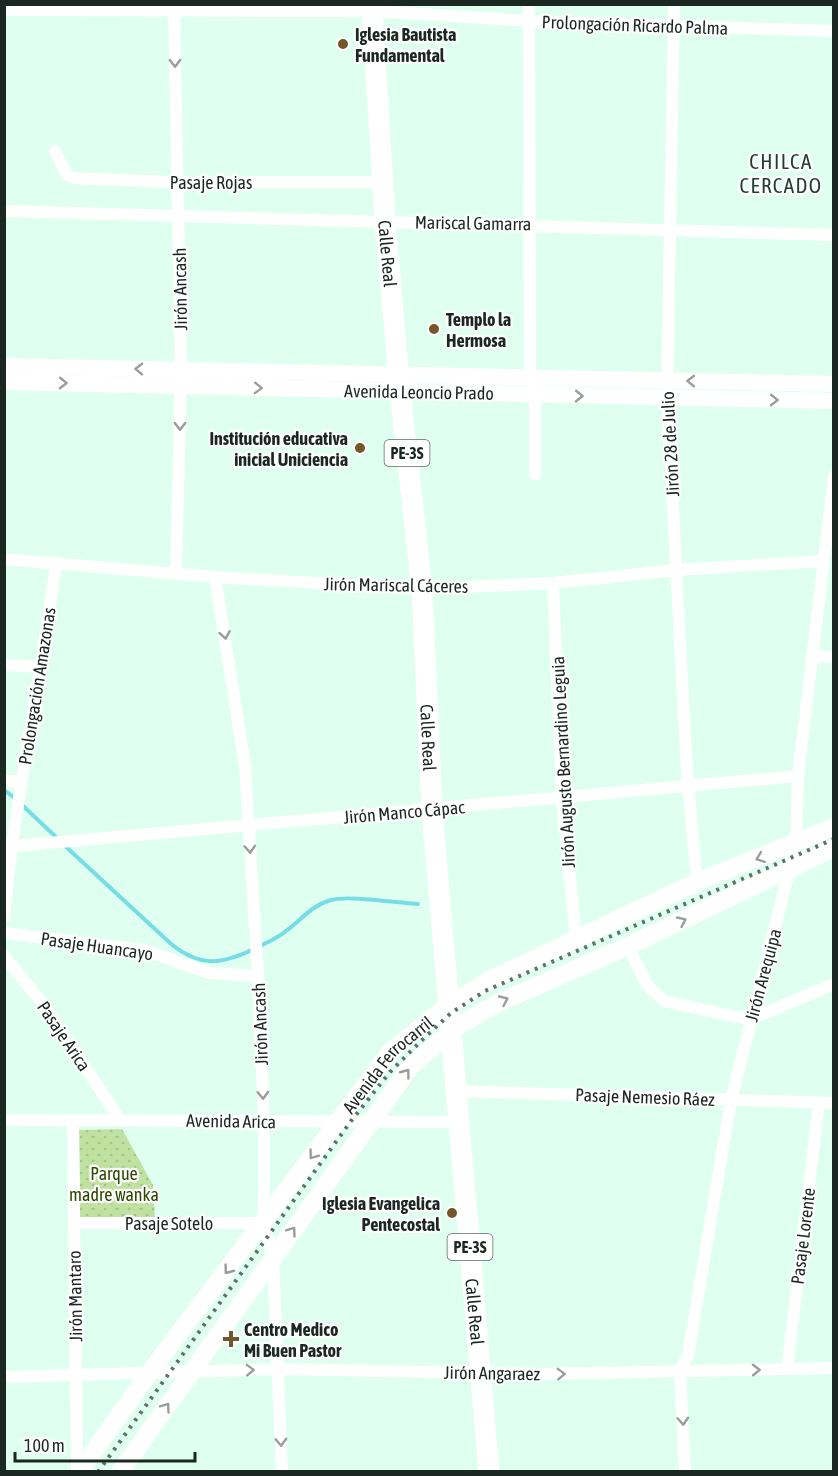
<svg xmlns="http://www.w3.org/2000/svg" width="838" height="1476" font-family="'Asap Condensed',sans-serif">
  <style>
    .park { fill: url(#park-dots) }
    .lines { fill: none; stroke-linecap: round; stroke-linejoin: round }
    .stream { stroke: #76dde6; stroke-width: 4 }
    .street { stroke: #fff; stroke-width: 12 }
    .secondary { stroke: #fff; stroke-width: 16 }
    .primary { stroke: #fff; stroke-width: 18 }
    .highway { stroke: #fff; stroke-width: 21 }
    .rail { stroke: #5f726a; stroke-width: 4; stroke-dasharray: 3 6; stroke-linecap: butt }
    .oneway { stroke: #989e9c }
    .poi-dot { fill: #73562a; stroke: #fff; stroke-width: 2 }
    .labels { text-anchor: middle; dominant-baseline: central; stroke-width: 4.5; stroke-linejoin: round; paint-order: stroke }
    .shield { fill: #fff; stroke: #5f6864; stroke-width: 1.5 }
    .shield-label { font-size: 16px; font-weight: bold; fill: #1b2722 }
    .street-label { font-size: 18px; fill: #1b2722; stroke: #fff }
    .poi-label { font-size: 18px; font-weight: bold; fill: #1b2722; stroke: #fff; text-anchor: start }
    .park-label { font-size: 18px; fill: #2b4800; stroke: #fff }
    .quarter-label { font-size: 21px; letter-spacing: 1.5px; fill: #213c31; stroke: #fff }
  </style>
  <defs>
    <pattern id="park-dots" width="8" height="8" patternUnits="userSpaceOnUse" patternTransform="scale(1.5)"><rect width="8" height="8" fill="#c0e2a1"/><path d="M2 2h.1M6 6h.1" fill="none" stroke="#a4c28a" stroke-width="1.8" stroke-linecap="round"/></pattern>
  </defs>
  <rect width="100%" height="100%" fill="#dffff0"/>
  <path class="park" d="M122 1129 153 1185 155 1219 80 1218 79 1130Z"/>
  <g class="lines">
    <g class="stream">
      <path d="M4 790 16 799"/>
      <path d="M21 804 57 838"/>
      <path d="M64 845 170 943C201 969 224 964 258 947 268 942 278 938 286 931 301 920 312 905 331 900 349 895 397 903 418 904"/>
    </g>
    <g class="street">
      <path d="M174 4 181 369 176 573"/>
      <path d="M529 4 530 378 535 395V475"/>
      <path d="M674 4 667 397 687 773 697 882"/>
      <path d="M4 10 373 11 529 21 834 31"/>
      <path d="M55 151 67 175 73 178 170 182H382"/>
      <path d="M4 211 834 235"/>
      <path d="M4 559 215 577 422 589 553 583 676 570 823 561"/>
      <path d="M215 577 245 766 258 976 264 1121V1223L273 1258 282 1472"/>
      <path d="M553 583 562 798 576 940"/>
      <path d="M812 656 834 657"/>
      <path d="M4 665 42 667"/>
      <path d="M4 781H21"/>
      <path d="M4 847 798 776"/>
      <path d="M4 917C15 797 41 681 56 562"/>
      <path d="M4 933 144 950 209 973 258 976"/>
      <path d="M628 946 647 985 664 1001 732 1016 751 1019 834 984"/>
      <path d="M4 956 47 1009 120 1120"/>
      <path d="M456 1091 834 1103"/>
      <path d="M4 1120 458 1122"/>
      <path d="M73 1121 77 1472"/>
      <path d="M74 1223H264"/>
      <path d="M787 1369 819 1103"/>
      <path d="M4 1377 278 1369 542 1374 834 1368"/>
      <path d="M685 1472 680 1371 688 1355 731 1100 796 844 798 776 834 476"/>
    </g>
    <g class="secondary">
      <path d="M4 366 834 384"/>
      <path d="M4 382 834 401"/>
    </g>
    <g class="primary">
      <path id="s1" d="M79 1472 150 1372 391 1051 450 1004 492 979 697 882 834 827"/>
      <path d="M120 1472 411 1066 453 1029 498 1003 628 946 834 848"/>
    </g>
    <path class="highway" id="s2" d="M372 4 385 221 400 391 422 589 432 810 489 1472"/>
    <path class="rail" d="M98 1472 351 1121 390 1072 421 1041 451 1013 485 991 834 839"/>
  </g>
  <defs><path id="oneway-chevron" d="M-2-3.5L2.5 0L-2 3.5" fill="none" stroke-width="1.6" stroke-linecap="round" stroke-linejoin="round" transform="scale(1.5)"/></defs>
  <g class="oneway">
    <use href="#oneway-chevron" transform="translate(175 63) rotate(89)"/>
    <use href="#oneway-chevron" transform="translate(139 369) rotate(-179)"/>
    <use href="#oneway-chevron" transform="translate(691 381) rotate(-179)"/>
    <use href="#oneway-chevron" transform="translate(63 383) rotate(1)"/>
    <use href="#oneway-chevron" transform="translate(258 388) rotate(2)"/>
    <use href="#oneway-chevron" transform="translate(579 396) rotate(1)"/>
    <use href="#oneway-chevron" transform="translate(774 400) rotate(1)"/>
    <use href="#oneway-chevron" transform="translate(180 426) rotate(91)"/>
    <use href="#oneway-chevron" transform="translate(225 635) rotate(80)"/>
    <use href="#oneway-chevron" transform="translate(250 849) rotate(86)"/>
    <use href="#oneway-chevron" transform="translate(760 858) rotate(159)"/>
    <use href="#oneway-chevron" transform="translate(682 921) rotate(-25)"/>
    <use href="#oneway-chevron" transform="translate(504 1000) rotate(-25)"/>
    <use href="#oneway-chevron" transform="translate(406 1073) rotate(-53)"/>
    <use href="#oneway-chevron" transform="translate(263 1095) rotate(88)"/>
    <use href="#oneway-chevron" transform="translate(313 1155) rotate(126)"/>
    <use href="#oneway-chevron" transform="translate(292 1231) rotate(-54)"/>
    <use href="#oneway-chevron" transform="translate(228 1270) rotate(127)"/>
    <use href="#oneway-chevron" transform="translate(250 1370) rotate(-2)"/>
    <use href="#oneway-chevron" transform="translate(756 1370) rotate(-1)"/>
    <use href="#oneway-chevron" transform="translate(561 1374) rotate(-2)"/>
    <use href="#oneway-chevron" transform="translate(166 1407) rotate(-54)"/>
    <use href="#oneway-chevron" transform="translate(683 1421) rotate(87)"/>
    <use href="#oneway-chevron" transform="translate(281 1442) rotate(88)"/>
  </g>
  <g class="poi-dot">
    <circle cx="343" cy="44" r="6"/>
    <circle cx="434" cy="329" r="6"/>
    <circle cx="360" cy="448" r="6"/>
    <circle cx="452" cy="1213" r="6"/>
    <path d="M228 1330h6v6h6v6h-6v6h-6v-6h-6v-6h6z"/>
  </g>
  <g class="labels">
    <g class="shield">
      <rect x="384.5" y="440" width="45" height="26" rx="4.5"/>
      <rect x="447.5" y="1234" width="45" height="26" rx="4.5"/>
    </g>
    <g class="shield-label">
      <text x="407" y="453">PE-3S</text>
      <text x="470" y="1247">PE-3S</text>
    </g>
    <g class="street-label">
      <text transform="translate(635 25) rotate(2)">Prolongación Ricardo Palma</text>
      <text x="211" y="182">Pasaje Rojas</text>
      <text transform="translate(473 223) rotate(1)">Mariscal Gamarra</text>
      <text stroke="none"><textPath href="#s2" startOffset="250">Calle Real</textPath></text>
      <text transform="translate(180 289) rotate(-91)">Jirón Ancash</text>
      <text transform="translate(419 392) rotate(1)">Avenida Leoncio Prado</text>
      <text transform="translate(670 444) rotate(-93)">Jirón 28 de Julio</text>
      <text transform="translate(396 585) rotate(1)">Jirón Mariscal Cáceres</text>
      <text transform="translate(37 686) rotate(-81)">Prolongación Amazonas</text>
      <text stroke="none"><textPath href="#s2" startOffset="736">Calle Real</textPath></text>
      <text transform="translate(563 762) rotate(-93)">Jirón Augusto Bernardino Leguia</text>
      <text transform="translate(404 812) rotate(-5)">Jirón Manco Cápac</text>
      <text transform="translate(97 946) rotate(8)">Pasaje Huancayo</text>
      <text transform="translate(763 975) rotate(-75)">Jirón Arequipa</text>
      <text transform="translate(260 1024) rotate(-92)">Jirón Ancash</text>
      <text transform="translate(64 1036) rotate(56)">Pasaje Arica</text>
      <text stroke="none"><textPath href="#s1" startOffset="512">Avenida Ferrocarril</textPath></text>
      <text transform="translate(645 1097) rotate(2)">Pasaje Nemesio Ráez</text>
      <text transform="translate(231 1121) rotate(1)">Avenida Arica</text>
      <text x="169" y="1223">Pasaje Sotelo</text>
      <text transform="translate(803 1236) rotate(-83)">Pasaje Lorente</text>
      <text transform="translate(75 1296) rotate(-91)">Jirón Mantaro</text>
      <text stroke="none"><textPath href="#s2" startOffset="1312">Calle Real</textPath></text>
      <text transform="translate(492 1373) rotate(1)">Jirón Angaraez</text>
    </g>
    <g class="poi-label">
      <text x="355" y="34">Iglesia Bautista<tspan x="355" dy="21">Fundamental</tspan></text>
      <text x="446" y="319">Templo la<tspan x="446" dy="21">Hermosa</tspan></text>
      <text x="348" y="438" text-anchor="end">Institución educativa<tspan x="348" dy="21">inicial Uniciencia</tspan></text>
      <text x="440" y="1203" text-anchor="end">Iglesia Evangelica<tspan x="440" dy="21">Pentecostal</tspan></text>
      <text x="244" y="1329">Centro Medico<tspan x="244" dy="21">Mi Buen Pastor</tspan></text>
    </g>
    <g class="park-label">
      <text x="114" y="1173">Parque<tspan x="114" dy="21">madre wanka</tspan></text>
    </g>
    <g class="quarter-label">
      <text x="781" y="161">CHILCA<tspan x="781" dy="24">CERCADO</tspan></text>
    </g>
  </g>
  <rect width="838" height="1476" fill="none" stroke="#1b2722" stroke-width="12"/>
  <path d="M15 1452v9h180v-9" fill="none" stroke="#1b2722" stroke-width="3"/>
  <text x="24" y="1452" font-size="18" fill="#1b2722" stroke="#ffffff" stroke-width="4.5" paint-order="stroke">100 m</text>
</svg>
